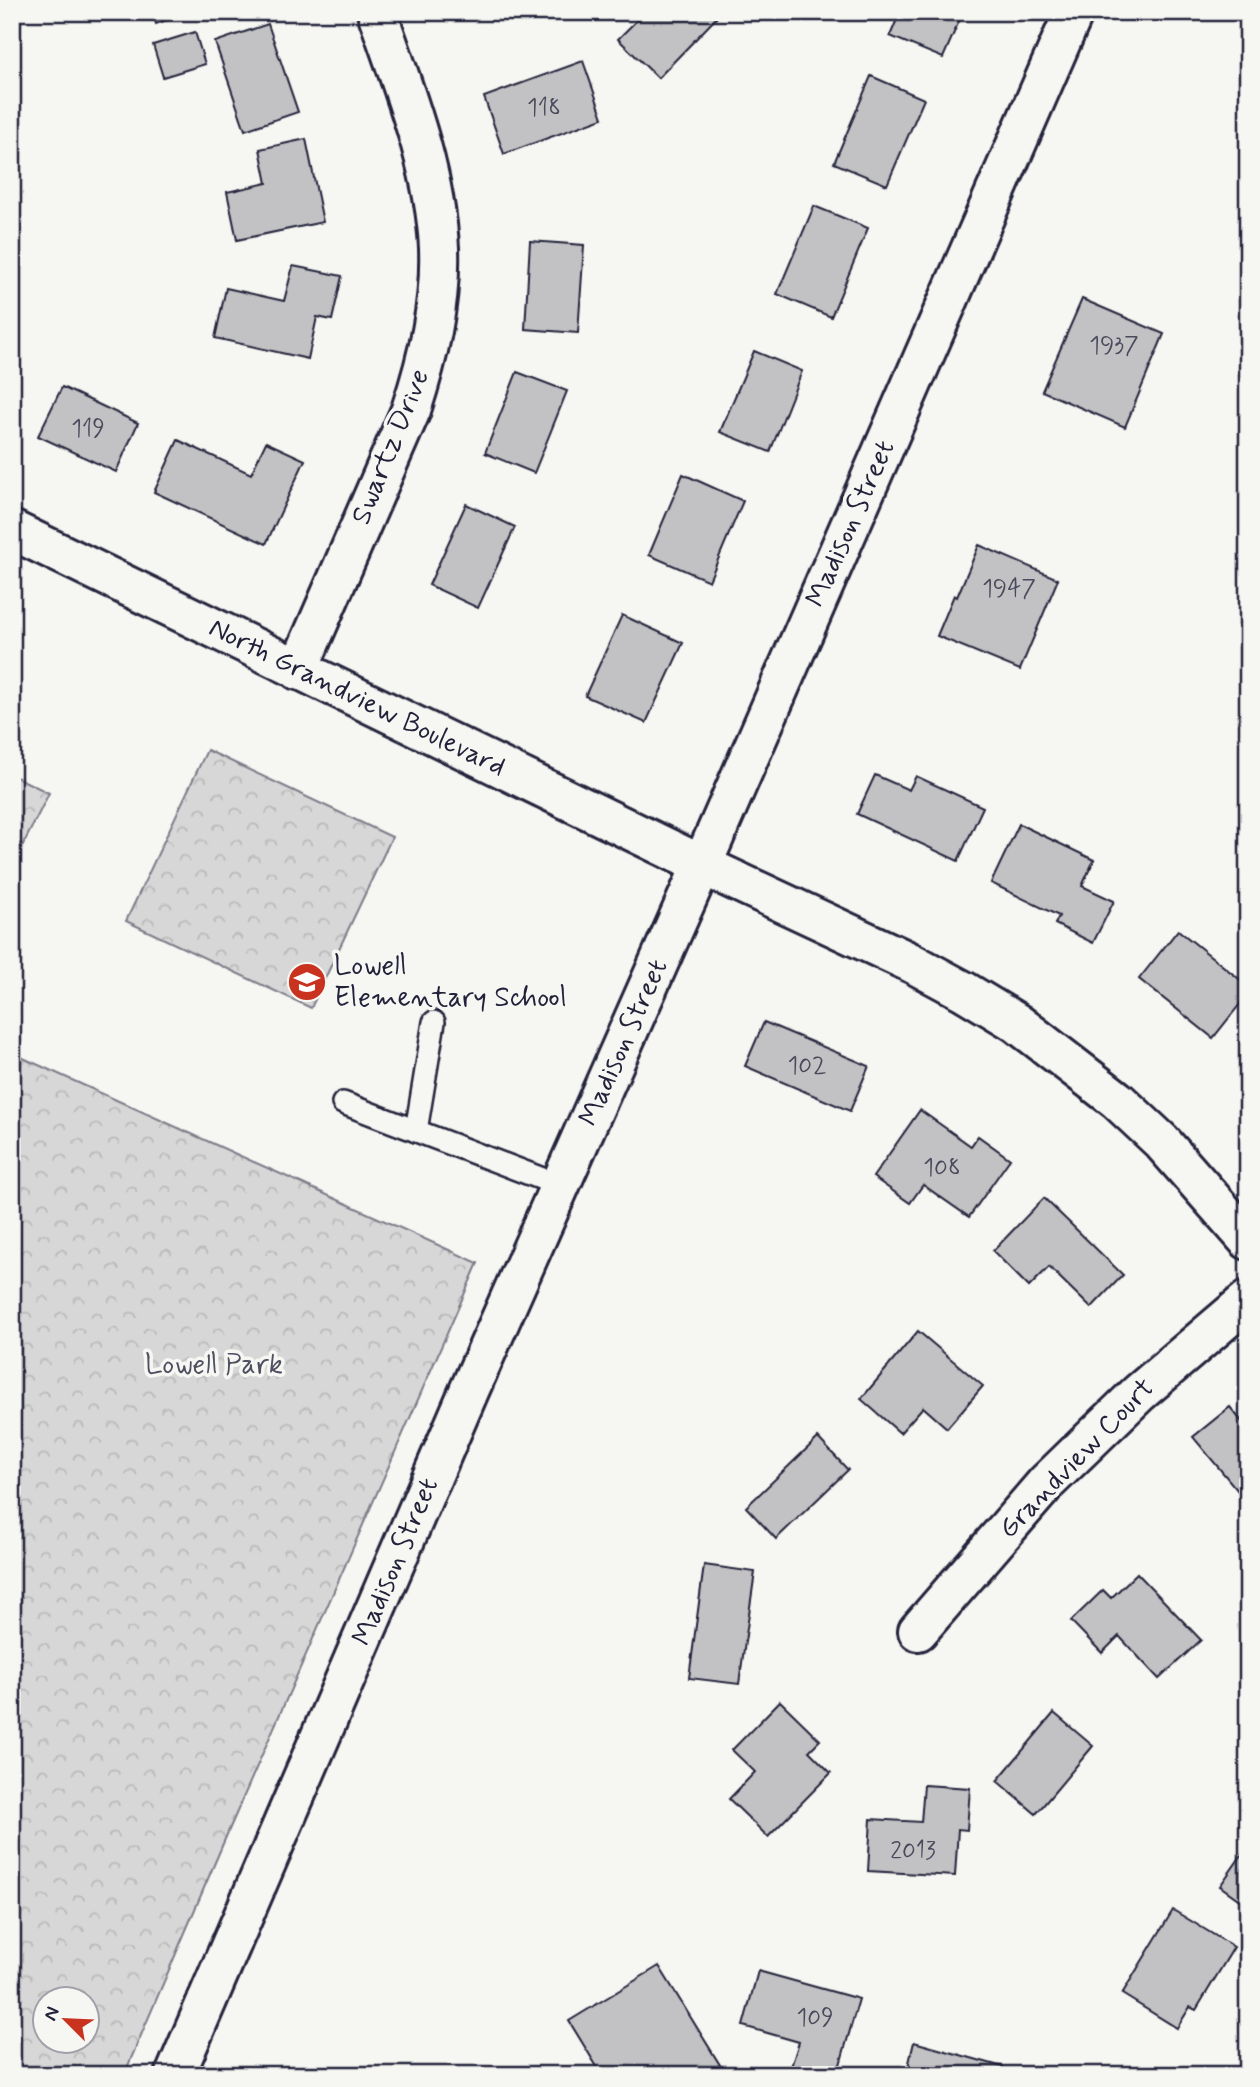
<svg xmlns="http://www.w3.org/2000/svg" width="1260" height="2087" font-family="Mynerve,sans-serif">
  <style>
    .park { fill: url(#park-crowns); stroke: #7c7c89; stroke-width: 2; fill-rule: evenodd }
    .building { fill: #c2c2c4; stroke: #22223b; stroke-width: 2 }
    .lines { fill: none; stroke-linecap: round; stroke-linejoin: round }
    .service-casing { stroke: #22223b; stroke-width: 26 }
    .minor-casing { stroke: #22223b; stroke-width: 44 }
    .tertiary-casing { stroke: #22223b; stroke-width: 44 }
    .service { stroke: #f6f6f2; stroke-width: 21 }
    .minor { stroke: #f6f6f2; stroke-width: 38 }
    .tertiary { stroke: #f6f6f2; stroke-width: 38 }
    .labels { text-anchor: middle; dominant-baseline: central; stroke-width: 7; stroke-linejoin: round; paint-order: stroke }
    .number-label { font-size: 24px; fill: #4a4a5d }
    .street-label { font-size: 28px; fill: #22223b; stroke: #f6f6f2 }
    .poi-label { font-size: 28px; fill: #22223b; stroke: #f6f6f2; text-anchor: start }
    .park-label { font-size: 28px; fill: #4f4f62; stroke: #f6f6f2 }
  </style>
  <defs>
    <pattern id="park-crowns" width="20" height="18" patternUnits="userSpaceOnUse" patternTransform="scale(1.75)"><rect width="20" height="18" fill="#d7d7d7"/><path d="M2 6a3 3 0 1 1 6 0M12 15a3 3 0 1 1 6 0" fill="none" stroke="#b8b8b9"/></pattern>
  </defs>
  <rect width="100%" height="100%" fill="#f6f6f2"/>
  <filter id="ink" filterUnits="userSpaceOnUse"><feTurbulence type="fractalNoise" baseFrequency=".0143" numOctaves="2"/><feDisplacementMap in="SourceGraphic" scale="14" xChannelSelector="R" yChannelSelector="G"/><feConvolveMatrix kernelMatrix="1 2 1 2 8 2 1 2 1" color-interpolation-filters="sRGB"/></filter>
  <g filter="url(#ink)">
    <g class="park">
      <path d="M207 750 392 837 311 1008 126 921Z"/>
      <path d="M12 775 49 793 23 845 12 840Z"/>
      <path d="M12 1053 478 1263 225 1839 124 2075H12ZM46 2000H88V2042H46Z"/>
    </g>
    <g class="building">
      <path d="M152 12H188L156 24Z"/>
      <path d="M645 12H720L721 13 658 78 618 39Z"/>
      <path d="M900 12H963L943 58 890 36Z"/>
      <path d="M268 24 298 112 245 130 215 42Z"/>
      <path d="M195 32 205 64 163 77 153 45Z"/>
      <path d="M583 61 603 118 504 154 484 97Z"/>
      <path d="M871 76 924 99 887 185 834 163Z"/>
      <path d="M306 139 323 222 237 240 227 192 267 183 260 149Z"/>
      <path d="M814 206 868 228 831 317 777 294Z"/>
      <path d="M530 241 584 245 578 333 525 329Z"/>
      <path d="M293 266 342 276 332 320 317 317 308 359 215 338 226 288 284 301Z"/>
      <path d="M1082 299 1164 334 1125 427 1042 391Z"/>
      <path d="M754 351 802 371 770 452 720 432Z"/>
      <path d="M517 372 567 391 534 473 485 453Z"/>
      <path d="M62 387 138 423 116 472 38 436Z"/>
      <path d="M178 440 251 474 266 442 305 460 266 544 154 492Z"/>
      <path d="M683 474 743 501 709 581 649 555Z"/>
      <path d="M466 504 515 527 478 608 429 585Z"/>
      <path d="M979 545 1058 579 1020 670 937 636 954 595 957 597Z"/>
      <path d="M622 615 683 643 646 723 585 696Z"/>
      <path d="M875 775 909 790 916 776 983 807 958 861 857 814Z"/>
      <path d="M1019 824 1094 860 1082 886 1114 901 1093 943 1055 924 1059 916 991 883Z"/>
      <path d="M1178 930 1248 986V994L1213 1038 1139 979Z"/>
      <path d="M764 1022 869 1066 850 1111 745 1066Z"/>
      <path d="M920 1110 971 1146 978 1136 1010 1159 969 1217 923 1185 910 1203 873 1177Z"/>
      <path d="M1044 1198 1123 1275 1091 1308 1049 1267 1029 1287 993 1251Z"/>
      <path d="M918 1331 983 1386 947 1428 923 1407 900 1433 861 1399Z"/>
      <path d="M1230 1407 1248 1429V1503L1193 1437Z"/>
      <path d="M818 1438 848 1470 776 1539 746 1507Z"/>
      <path d="M704 1565 755 1572 739 1684 689 1678Z"/>
      <path d="M1137 1573 1201 1640 1159 1679 1119 1636 1102 1653 1071 1621 1103 1590 1111 1598Z"/>
      <path d="M780 1701 820 1740 809 1751 831 1773 768 1837 729 1799 755 1772 732 1750Z"/>
      <path d="M1054 1713 1093 1746 1036 1814 997 1781Z"/>
      <path d="M924 1785 970 1788 967 1830 958 1829 955 1876 868 1871 871 1819 921 1822Z"/>
      <path d="M1248 1846V1906L1220 1886Z"/>
      <path d="M1173 1910 1234 1947 1196 2010 1190 2007 1177 2028 1122 1994Z"/>
      <path d="M659 1966 720 2065 704 2075H602L569 2021Z"/>
      <path d="M758 1971 859 1999 837 2075H806L790 2070 799 2042 743 2026Z"/>
      <path d="M914 2042 1003 2067 1001 2075H906Z"/>
    </g>
    <g class="lines">
      <g class="service-casing">
        <g id="service">
          <path d="M343 1103 561 1186"/>
          <path d="M416 1131 434 1022"/>
        </g>
      </g>
      <g class="minor-casing">
        <g id="minor">
          <path d="M298 670 411 410C428 358 441 304 439 248 435 167 403 88 377 12"/>
          <path d="M918 1631 1047 1482 1139 1393 1248 1300"/>
        </g>
      </g>
      <g class="tertiary-casing">
        <g id="tertiary">
          <path d="M12 530 702 865 912 963 964 991 1017 1023 1117 1100 1161 1141 1248 1240"/>
          <path d="M175 2075 469 1391 702 865 1074 12"/>
        </g>
      </g>
      <use href="#service" class="service"/>
      <use href="#minor" class="minor"/>
      <use href="#tertiary" class="tertiary"/>
    </g>
  </g>
  <defs>
    <g id="school-disc" transform="scale(2.0125)"><circle r="9.5" fill="#c8321e" stroke="#f6f6f2"/><path d="M0-5L7-2L0 1L-7-2ZM-4 1L0 2.5L4 1V4Q0 6-4 4Z" fill="#fff"/></g>
  </defs>
  <g fill-rule="evenodd">
    <use href="#school-disc" x="307" y="982"/>
  </g>
  <g class="labels">
    <g class="number-label">
      <text x="544" y="108">118</text>
      <text x="1114" y="346">1937</text>
      <text x="88" y="429">119</text>
      <text x="1009" y="589">1947</text>
      <text x="807" y="1066">102</text>
      <text x="942" y="1168">108</text>
      <text x="913" y="1851">2013</text>
      <text x="815" y="2018">109</text>
    </g>
    <g class="street-label">
      <text transform="translate(391 447) rotate(-68)">Swartz Drive</text>
      <text transform="translate(851 524) rotate(-66)">Madison Street</text>
      <text transform="translate(357 698) rotate(26)">North Grandview Boulevard</text>
      <text transform="translate(624 1043) rotate(-66)">Madison Street</text>
      <text transform="translate(1077 1459) rotate(-46)">Grandview Court</text>
      <text transform="translate(396 1562) rotate(-67)">Madison Street</text>
    </g>
    <g class="poi-label">
      <text x="334" y="966">Lowell<tspan x="334" dy="32">Elementary School</tspan></text>
    </g>
    <g class="park-label">
      <text x="214" y="1365">Lowell Park</text>
    </g>
  </g>
  <rect width="1260" height="2087" fill="none" stroke="#f6f6f2" stroke-width="42"/>
  <rect x="21" y="21" width="1218" height="2045" fill="none" stroke="#22223b" stroke-width="2.5" filter="url(#ink)"/>
  <g transform="translate(66 2020) rotate(294)"><circle r="33" fill="#f6f6f2" stroke="#a1a1a9" stroke-width="2"/>
  <path d="M0-5L12 26L0 18L-12 26Z" fill="#c8321e"/>
  <text y="-10" font-size="19" font-weight="bold" text-anchor="middle" fill="#22223b">N</text>
  </g>
</svg>
